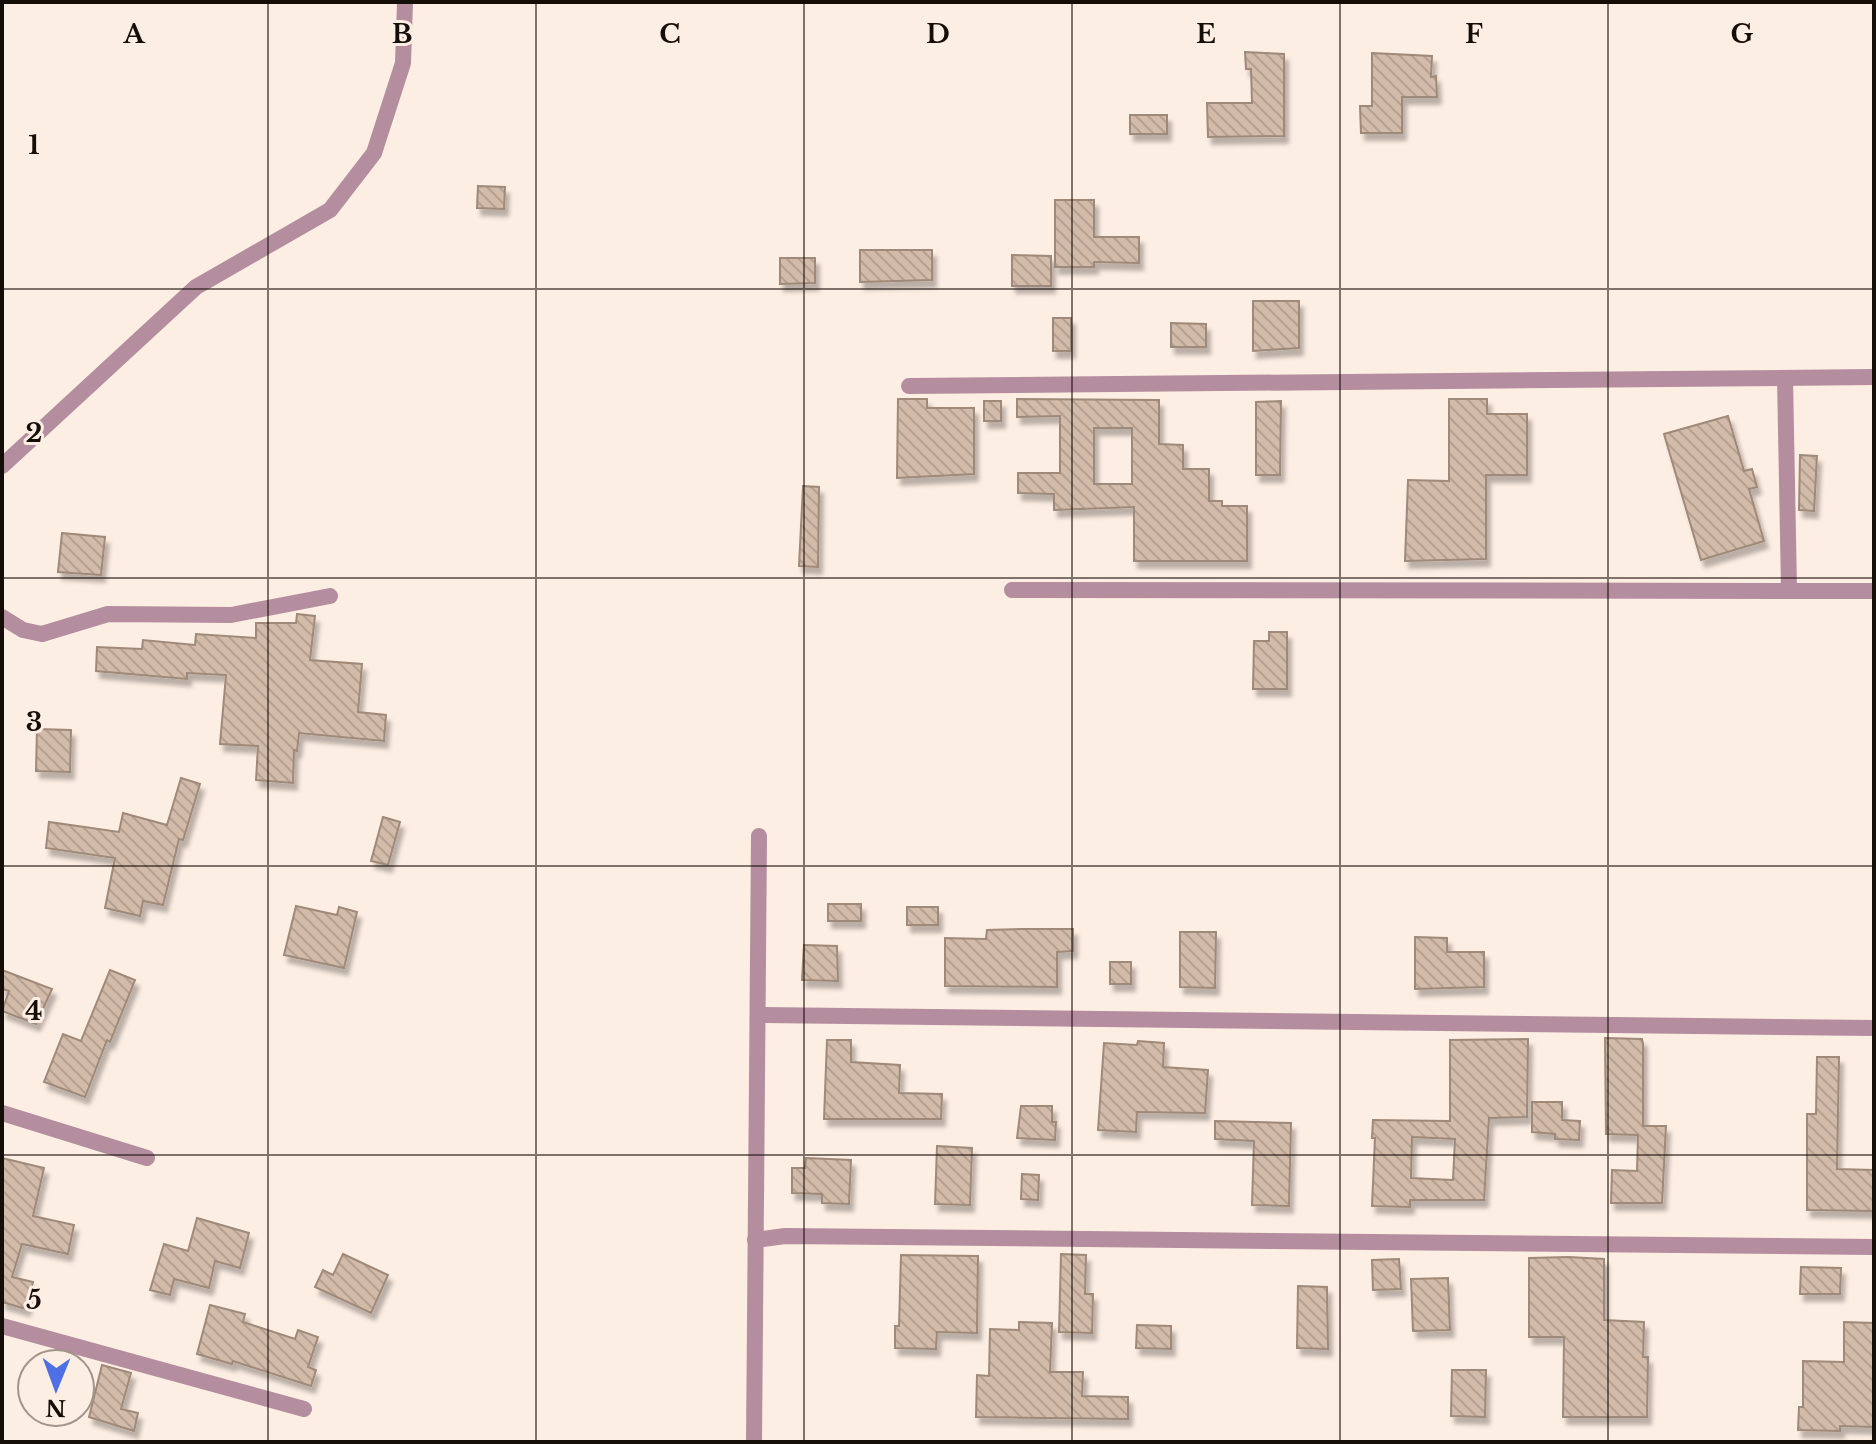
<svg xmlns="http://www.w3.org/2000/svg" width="1876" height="1444" font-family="'Libre Baskerville',serif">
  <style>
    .building { fill: url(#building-back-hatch); stroke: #9f8978; stroke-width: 2; fill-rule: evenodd; filter: url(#shadow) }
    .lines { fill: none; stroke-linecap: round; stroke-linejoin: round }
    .street { stroke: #b48d9f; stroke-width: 16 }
    .grid { fill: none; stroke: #150d07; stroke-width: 2; stroke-opacity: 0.55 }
    .grid-label { font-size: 26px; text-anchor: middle; font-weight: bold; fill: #150d07; stroke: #fdeee3; stroke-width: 6; stroke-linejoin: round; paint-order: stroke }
  </style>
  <defs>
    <pattern id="building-back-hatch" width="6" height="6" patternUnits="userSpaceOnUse" patternTransform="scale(2)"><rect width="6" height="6" fill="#d3bbaa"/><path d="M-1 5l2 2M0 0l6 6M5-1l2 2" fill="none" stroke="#b4a091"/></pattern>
    <filter id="shadow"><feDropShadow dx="4" dy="7" stdDeviation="2" flood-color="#0004"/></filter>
  </defs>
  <rect width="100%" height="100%" fill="#fdeee3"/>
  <g class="building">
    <path d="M1245 52 1284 54V136L1208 137 1207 103H1252L1251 69H1246Z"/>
    <path d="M1372 53 1432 56 1431 77 1436 76 1437 97H1402V133H1361L1360 106H1372Z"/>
    <rect x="1130" y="115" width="37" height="19"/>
    <path d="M478 186 505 187 504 209 477 208Z"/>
    <path d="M1055 200H1094V237H1139V263L1094 262V267H1055Z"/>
    <path d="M860 250H932V280L860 282Z"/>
    <path d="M1012 255 1051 256V286H1012Z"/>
    <path d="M780 258H815V283L780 284Z"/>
    <path d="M1253 301H1299V348L1253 351Z"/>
    <rect x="1053" y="318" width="18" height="33"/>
    <path d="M1171 323 1206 324V347H1171Z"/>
    <path d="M898 399H927V408H974V474L897 478Z"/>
    <path d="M1017 399 1159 400V444L1183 445V469H1209V501H1222V506H1247V561H1134V507L1054 510V494L1018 493V473H1060V416L1017 417ZM1094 428H1132V484H1094Z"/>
    <path d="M1449 399H1487V414H1527V475H1486V559L1405 561 1408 480 1449 481Z"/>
    <rect x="984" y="401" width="17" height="20"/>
    <path d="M1281 401 1280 475H1256V402Z"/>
    <path d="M1728 416 1744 471 1752 469 1757 487 1749 489 1764 541 1701 560 1664 434Z"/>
    <path d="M1800 455 1817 456 1814 511 1799 510Z"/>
    <path d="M803 486 819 487 818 567 799 566Z"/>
    <path d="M62 533 105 537 101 575 58 572Z"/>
    <path d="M297 614 315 616 310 660 362 664 358 712 386 715 384 741 299 733 297 751 294 750 293 783 256 780 258 746 220 744 226 675 187 673V679L96 671 97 647 142 649 143 640 195 645 196 634 256 638V623H296Z"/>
    <path d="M1269 632H1287V689H1253L1254 641H1269Z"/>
    <path d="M37 729 71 730 70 772 36 771Z"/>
    <path d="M181 778 200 784 183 840 179 839 163 905 143 901 140 916 105 908 115 858 46 848 49 822 119 832 123 813 167 825Z"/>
    <path d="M383 817 400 822 388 865 371 861Z"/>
    <rect x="828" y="904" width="33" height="17"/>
    <path d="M296 906 337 915 339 907 357 912 344 968 284 955Z"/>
    <rect x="907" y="907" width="31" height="18"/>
    <path d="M1021 929H1073V951L1057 952V987L945 986V938L986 939 987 930Z"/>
    <path d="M1180 932H1216L1215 988 1180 987Z"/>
    <path d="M1415 937 1447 938V952H1484V987L1415 989Z"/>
    <path d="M804 945 837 946 838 981 802 980Z"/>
    <rect x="1110" y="962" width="21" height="22"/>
    <path d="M2 970 52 989 36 1024 2 1011 9 991 2 989Z"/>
    <path d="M110 970 135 980 110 1042 107 1040 85 1097 44 1082 63 1034 81 1041Z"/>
    <path d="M1605 1038 1642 1039 1643 1044V1126H1666L1662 1203H1611L1612 1170 1637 1171 1638 1135 1606 1134Z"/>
    <path d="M1528 1039 1527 1117 1489 1118 1484 1200H1410V1207L1372 1206 1375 1138H1372L1373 1120 1450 1121V1040ZM1412 1137 1455 1139 1453 1180 1411 1178Z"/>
    <path d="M827 1040H851V1062L900 1065 899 1093 942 1094 941 1119H824Z"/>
    <path d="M1138 1041 1164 1043 1163 1067 1208 1070 1205 1113 1137 1112 1136 1132 1098 1130 1104 1043 1137 1045Z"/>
    <path d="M1817 1057H1839L1837 1169 1874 1170 1873 1211 1807 1210V1114H1816Z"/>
    <path d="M1532 1102H1562V1120L1580 1121 1579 1140 1555 1139V1134L1532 1132Z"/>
    <path d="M1021 1106H1052V1122H1056L1055 1140 1017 1138Z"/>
    <path d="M1215 1121 1291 1123 1289 1206 1252 1205 1254 1141 1215 1139Z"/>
    <path d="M937 1146 972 1148 970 1205 935 1204Z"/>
    <path d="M2 1158 44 1168 33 1216 74 1225 68 1254 22 1244 12 1277 33 1282 26 1309 2 1302Z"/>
    <path d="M806 1158 851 1160 849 1204 822 1203V1194L792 1193V1168H805Z"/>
    <path d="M1022 1174 1039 1175 1038 1200 1021 1199Z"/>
    <path d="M197 1218 249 1233 240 1268 215 1261 209 1288 174 1279 170 1295 150 1290 164 1244 188 1251Z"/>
    <path d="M343 1254 388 1275 371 1313 315 1287 323 1270 333 1275Z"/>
    <path d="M1061 1254 1086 1255 1085 1294H1093L1092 1333 1059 1332Z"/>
    <path d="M901 1255 978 1256 977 1333 937 1332 936 1349 895 1348V1326H899Z"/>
    <path d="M1569 1257 1604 1259V1320L1644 1322 1643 1357H1648L1647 1417H1563L1564 1337H1529V1258Z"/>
    <path d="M1399 1259 1401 1289 1373 1290 1372 1260Z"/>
    <path d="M1801 1267 1841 1268 1840 1294H1800Z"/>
    <path d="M1448 1278 1450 1330 1413 1331 1411 1279Z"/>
    <path d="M1298 1286 1327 1287 1328 1349 1297 1348Z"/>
    <path d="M210 1305 245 1314 243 1322 295 1339 298 1330 318 1337 308 1367 316 1370 311 1386 233 1361 232 1364 197 1354Z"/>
    <path d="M1019 1322 1052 1323 1050 1372H1083L1082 1396 1128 1397V1419L976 1417 977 1375 989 1376 990 1329 1019 1330Z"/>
    <path d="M1844 1322 1874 1323V1427L1840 1426V1431L1798 1430 1799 1407H1803V1361L1844 1362Z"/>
    <path d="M1137 1325 1171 1326V1349L1136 1348Z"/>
    <path d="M102 1365 131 1373 121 1409 138 1413 134 1431 89 1417Z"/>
    <path d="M1452 1370H1486L1485 1417 1451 1416Z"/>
  </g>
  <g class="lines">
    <g class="street">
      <path d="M1785 378 1789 589"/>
      <path d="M909 386 1874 377"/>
      <path d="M2 466 196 287 330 210 374 153 403 63 405 2"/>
      <path d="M1012 590 1874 591"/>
      <path d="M2 617 23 630 42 634 108 614 231 615 330 596"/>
      <path d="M758 1015 1874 1028"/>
      <path d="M2 1113 147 1158"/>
      <path d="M755 1240 785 1236 1874 1247"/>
      <path d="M2 1326 304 1409"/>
      <path d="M754 1442 759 836"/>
    </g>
  </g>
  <path class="grid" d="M268 2V1442M536 2V1442M804 2V1442M1072 2V1442M1340 2V1442M1608 2V1442M2 289H1874M2 578H1874M2 866H1874M2 1155H1874"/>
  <g class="grid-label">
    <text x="134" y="43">A</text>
    <text x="402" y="43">B</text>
    <text x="670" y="43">C</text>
    <text x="938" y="43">D</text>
    <text x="1206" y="43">E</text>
    <text x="1474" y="43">F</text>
    <text x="1742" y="43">G</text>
    <text x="34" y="154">1</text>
    <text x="34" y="442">2</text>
    <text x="34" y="731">3</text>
    <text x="34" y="1020">4</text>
    <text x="34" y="1309">5</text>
  </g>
  <rect width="1876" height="1444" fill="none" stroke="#150d07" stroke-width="8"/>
  <g transform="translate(56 1388) rotate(181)"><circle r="38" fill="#fdeee3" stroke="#a0948b" stroke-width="2"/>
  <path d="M0-6L14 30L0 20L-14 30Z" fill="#4f70e4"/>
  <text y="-12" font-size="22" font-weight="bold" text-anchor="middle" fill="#150d07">N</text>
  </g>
</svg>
